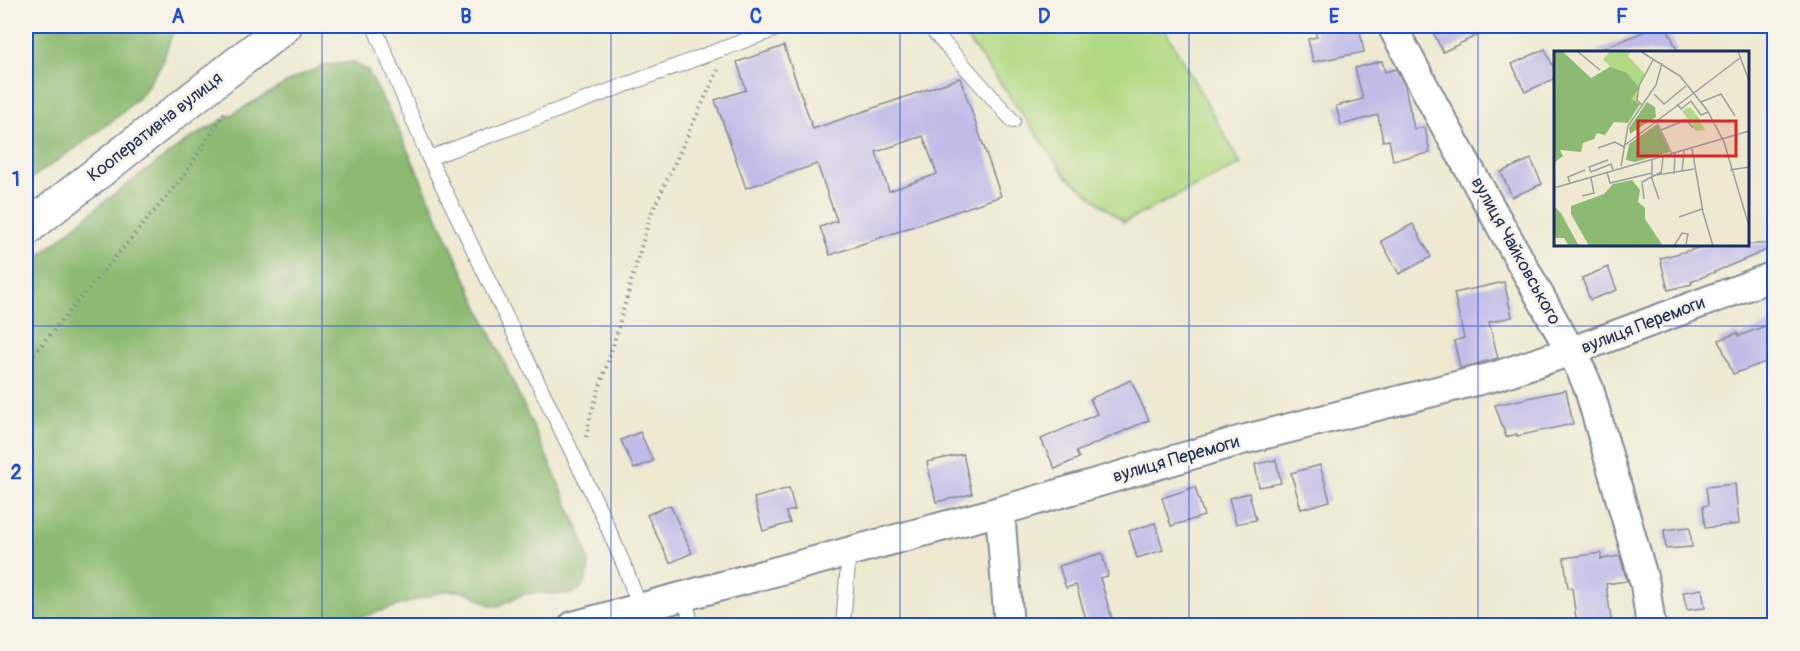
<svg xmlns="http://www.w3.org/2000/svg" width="1800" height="651" font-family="Pangolin,sans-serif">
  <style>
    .green { fill: #b2da84; stroke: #668471; stroke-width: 1.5 }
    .forest { fill: #8dba72; stroke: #547468; stroke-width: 1.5 }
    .building { fill: #c1bbe8; fill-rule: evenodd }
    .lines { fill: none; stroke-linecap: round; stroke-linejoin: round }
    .lane-casing { stroke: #848c97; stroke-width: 16 }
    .street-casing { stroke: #848c97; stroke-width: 32 }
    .secondary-casing { stroke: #848c97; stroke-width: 36 }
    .path { stroke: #848c97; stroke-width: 4; stroke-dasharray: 1.5 4.5; stroke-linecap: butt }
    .lane { stroke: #fff; stroke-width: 14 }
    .street { stroke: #fff; stroke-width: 28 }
    .secondary { stroke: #fff; stroke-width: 33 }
    .grid { fill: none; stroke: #1d4ed8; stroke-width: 1.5; stroke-opacity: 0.55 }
    .labels { text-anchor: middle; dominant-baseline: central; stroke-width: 6; stroke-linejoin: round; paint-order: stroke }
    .street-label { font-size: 18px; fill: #1b2f5e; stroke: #f7f3e8 }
    .inset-road { fill: none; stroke: #9a9fa2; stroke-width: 1.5 }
    .view { fill: #d62828; fill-opacity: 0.15; stroke: #d62828; stroke-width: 3 }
    .inset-edge { fill: none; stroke: #1b2f5e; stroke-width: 3 }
    .neatline { fill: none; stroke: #1d4ed8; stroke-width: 2 }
    .grid-label { font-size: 20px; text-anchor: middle; font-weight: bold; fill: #1d4ed8 }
  </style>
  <rect width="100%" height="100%" fill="#f7f3e8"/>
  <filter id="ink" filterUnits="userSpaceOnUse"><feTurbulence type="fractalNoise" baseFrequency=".0167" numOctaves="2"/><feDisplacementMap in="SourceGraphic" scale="12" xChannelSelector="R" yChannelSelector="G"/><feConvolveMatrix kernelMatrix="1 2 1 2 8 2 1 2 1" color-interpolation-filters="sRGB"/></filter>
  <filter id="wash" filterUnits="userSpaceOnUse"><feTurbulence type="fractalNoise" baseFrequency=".008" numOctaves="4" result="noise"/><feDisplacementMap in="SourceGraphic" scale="24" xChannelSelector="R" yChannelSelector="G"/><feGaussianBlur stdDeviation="1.35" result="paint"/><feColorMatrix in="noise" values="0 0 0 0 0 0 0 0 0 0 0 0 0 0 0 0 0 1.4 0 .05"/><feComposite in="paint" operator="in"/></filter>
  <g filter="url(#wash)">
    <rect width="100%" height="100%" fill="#eee9d0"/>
    <path class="green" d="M957 26H1163L1241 164 1124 222 1066 176 1001 84Z"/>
    <g class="forest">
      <path d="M26 26H175L162 63 142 94 122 113 87 140 26 182Z"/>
      <path d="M353 62 368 71 397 127 556 477 581 535 589 565 588 573 584 585 579 590 571 594 534 593 523 594 498 606 490 605 470 593 461 591H445L336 625H26V267L104 202 188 140 293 79 325 65Z"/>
    </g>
    <g id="blocks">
      <g class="building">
        <path d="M1313 26H1359L1364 52 1313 62 1308 39 1317 37Z"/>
        <path d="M1430 26H1496L1443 52Z"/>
        <path d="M1658 26H1666L1678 52H1594Z"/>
        <path d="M784 46 813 129 960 78 1001 196 830 255 820 227 837 221 817 164 746 188 715 100 746 90 737 62ZM923 136 937 174 889 191 876 152Z"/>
        <path d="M1545 49 1556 73V78L1525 92 1512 64Z"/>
        <path d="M1382 61 1385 72 1396 69 1405 86 1414 129 1425 127 1430 153 1393 160 1389 140 1383 141 1378 115 1341 125 1336 106 1363 99 1355 68Z"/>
        <path d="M1531 159 1542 184 1512 197 1501 172Z"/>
        <path d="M1413 224 1431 257 1399 274 1381 241Z"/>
        <path d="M1714 244H1774V247L1691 282 1692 284 1668 290 1660 258Z"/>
        <path d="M1608 267 1617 290 1590 300 1582 278Z"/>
        <path d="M1504 282 1512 317 1489 322 1498 358 1460 368 1454 341 1464 338 1454 293Z"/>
        <path d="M1770 324 1774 338V359L1733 374 1719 340 1737 333 1739 336Z"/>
        <path d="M1131 380 1149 420 1076 452 1079 458 1055 469 1041 439 1097 414 1090 399Z"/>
        <path d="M1566 390 1573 424 1517 436V434L1506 437 1495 405Z"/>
        <path d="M640 432 653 461 634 469 621 440Z"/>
        <path d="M963 454 972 494 936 502 927 462Z"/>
        <path d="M1276 460 1281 483 1259 487 1255 464Z"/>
        <path d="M1320 465 1330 501 1301 509 1291 473Z"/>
        <path d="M1735 484 1739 524 1705 528 1703 506 1708 505 1706 487Z"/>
        <path d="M1195 487 1204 516 1171 526 1162 498Z"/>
        <path d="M789 488 795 510 786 512 790 523 763 531 754 498Z"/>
        <path d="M1249 493 1256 520 1236 524 1229 498Z"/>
        <path d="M670 505 692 553 670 563 647 515Z"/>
        <path d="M1155 523 1163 550 1137 558 1129 531Z"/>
        <path d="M1690 527 1692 547 1666 549 1664 530Z"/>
        <path d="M1102 553 1108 576 1100 578 1113 622 1100 626H1088L1076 585 1066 588 1059 566Z"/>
        <path d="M1601 553V559L1620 556 1627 581 1606 584 1612 626H1577L1572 588H1568L1564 558Z"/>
        <path d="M1702 589 1705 608 1687 610 1683 592Z"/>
      </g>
    </g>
  </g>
  <g filter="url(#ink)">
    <use href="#blocks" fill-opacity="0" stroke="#848c97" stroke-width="1.5"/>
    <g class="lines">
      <g class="lane-casing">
        <g id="lane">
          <path d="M374 26 429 158 601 512 626 570 640 608"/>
          <path d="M929 26 1013 121"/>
          <path d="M429 158 784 26"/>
          <path d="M684 596 692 626"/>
          <path d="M843 626 849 551"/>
        </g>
      </g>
      <g class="street-casing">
        <g id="street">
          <path d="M1392 26 1443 122 1581 370 1589 389 1645 584 1651 626"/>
          <path d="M1000 511 1009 626"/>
          <path d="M573 626 1000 511 1242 440 1496 376 1572 351 1774 276"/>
        </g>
      </g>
      <g class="secondary-casing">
        <path id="secondary" d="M26 229 285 26"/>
      </g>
      <g class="path">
        <path d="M26 363 183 177 226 110"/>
        <path d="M586 437 591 414 612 349 650 216 718 70"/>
      </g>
      <use href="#lane" class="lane"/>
      <use href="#street" class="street"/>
      <use href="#secondary" class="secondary"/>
    </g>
  </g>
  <path class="grid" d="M322 26V626M611 26V626M900 26V626M1189 26V626M1478 26V626M26 326H1774"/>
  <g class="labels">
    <g class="street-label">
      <text transform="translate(155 127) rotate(-38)">Кооперативна вулиця</text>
      <text transform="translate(1516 251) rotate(61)">вулиця Чайковського</text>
      <text transform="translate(1643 325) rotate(-21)">вулиця Перемоги</text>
      <text transform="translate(1176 459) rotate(-16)">вулиця Перемоги</text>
    </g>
  </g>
  <g transform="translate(1554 51)">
    <rect width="195" height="195" fill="#eee9d0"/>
    <path d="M56 0H77L74 5 91 23 85 36 83 58 47 25 56 15 49 9ZM136 56 145 67 151 79 142 80 128 60Z" fill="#b2da84"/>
    <path d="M0 0H8L37 27 56 16 73 22 85 37 77 48 86 53 74 72 60 71 51 84 43 82 40 88 29 92 27 101 6 99 9 105 0 112ZM93 51 101 56 102 66 76 83 75 77ZM103 73 116 101 81 111 72 109 75 93ZM78 129 86 139 84 151 91 157V168L109 195H35L17 163V155L50 143 59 133ZM0 155 7 162 25 195H15L10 187H0Z" fill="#8dba72"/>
    <path class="inset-road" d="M23 0 46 19M86 0 126 25 153 59 170 91 195 175M184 0 195 30M100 43 110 53 132 35M147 51 167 43 181 65M123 53 127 58 137 50 147 64 154 61M88 54 83 49 85 35 99 9M102 69 118 103M107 79 132 69 139 77M71 94 186 7M44 97 61 91 70 96M138 98 149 161 159 195M98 108V128L105 148M54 109 35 116 37 121 57 113 59 119M67 115 74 75 102 34 108 12M176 119 195 116M53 121 56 132 98 122M128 121 130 100M120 123 121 103M103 124 140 118M107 124 109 106M16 133 14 126 31 119M0 137 195 80M28 145 40 142 37 127M90 148 88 131 107 121M125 166 148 158M120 195 128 182 134 183 132 193"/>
    <path class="view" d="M84 70H182V105H84Z"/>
    <rect width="195" height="195" class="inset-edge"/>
  </g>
  <rect width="1800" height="651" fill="none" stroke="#f7f3e8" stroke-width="66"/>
  <rect x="33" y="33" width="1734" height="585" class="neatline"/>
  <g class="grid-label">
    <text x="178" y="23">A</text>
    <text x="466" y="23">B</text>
    <text x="756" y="23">C</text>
    <text x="1044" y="23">D</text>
    <text x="1334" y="23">E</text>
    <text x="1622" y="23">F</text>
    <text x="16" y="186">1</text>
    <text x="16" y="479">2</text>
  </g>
</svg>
